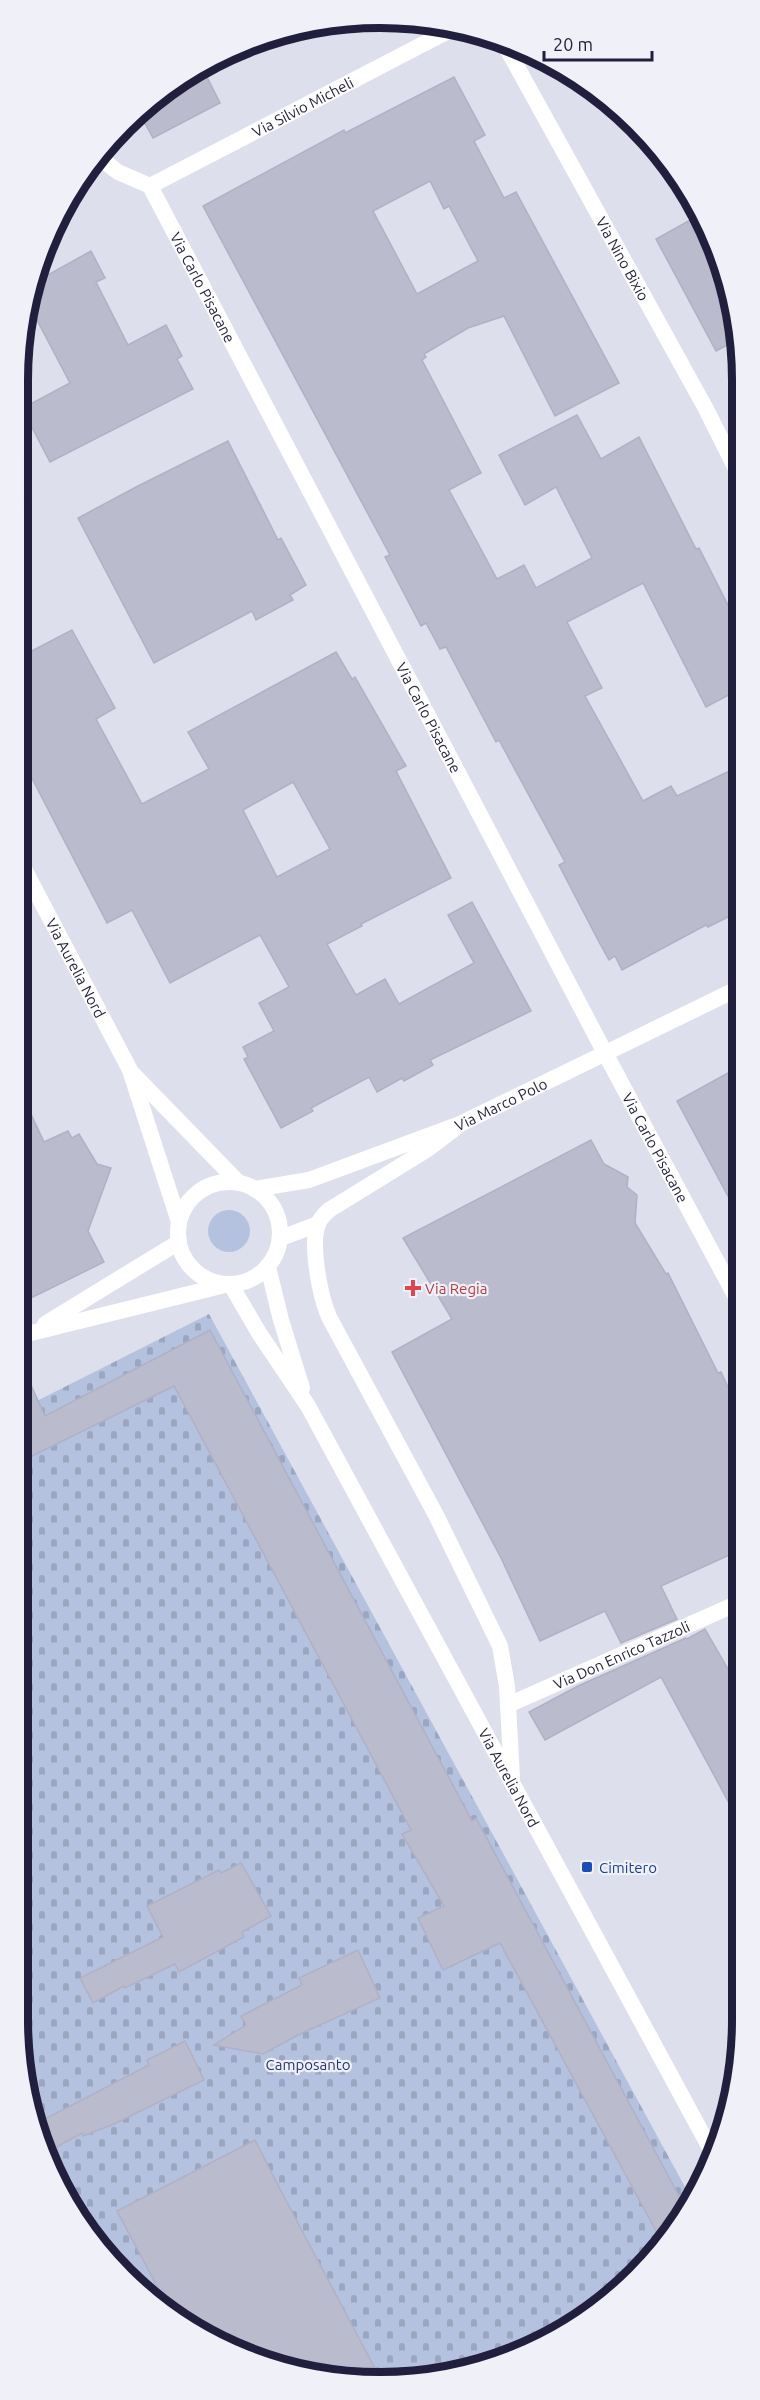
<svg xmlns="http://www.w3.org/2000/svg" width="760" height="2400" font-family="Ubuntu,sans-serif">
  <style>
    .grass { fill: #b5c2df }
    .cemetery { fill: url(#cemetery-stones) }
    .building { fill: #babbcc; stroke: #b0b0c6; stroke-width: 1.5; fill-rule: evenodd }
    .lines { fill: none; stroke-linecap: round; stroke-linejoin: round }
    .minor { stroke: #fff; stroke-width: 16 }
    .tertiary { stroke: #fff; stroke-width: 16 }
    .health-dot { fill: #e0444e; stroke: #eff0f8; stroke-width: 2 }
    .transit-dot { fill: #1a4fb4; stroke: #eff0f8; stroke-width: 2 }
    .labels { text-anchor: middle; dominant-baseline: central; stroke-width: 4.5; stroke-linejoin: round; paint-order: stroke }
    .street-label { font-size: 15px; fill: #221e3d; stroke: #eff0f8 }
    .health-label { font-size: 15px; fill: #be3a42; stroke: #eff0f8; text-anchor: start }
    .transit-label { font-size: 15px; fill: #164399; stroke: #eff0f8; text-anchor: start }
    .park-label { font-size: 15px; fill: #243578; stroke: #eff0f8 }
    .rim { fill: none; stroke: #221e3d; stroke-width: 8 }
  </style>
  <defs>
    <pattern id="cemetery-stones" width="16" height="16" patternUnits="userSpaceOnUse" patternTransform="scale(1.5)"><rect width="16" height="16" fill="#b5c2df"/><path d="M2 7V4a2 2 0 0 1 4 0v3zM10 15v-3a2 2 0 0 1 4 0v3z" fill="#9ba6c0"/></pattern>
  </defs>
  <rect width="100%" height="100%" fill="#dedfec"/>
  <circle class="grass" cx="229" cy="1231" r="21"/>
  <path class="cemetery" d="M209 1314 691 2198 681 2221 600 2307 474 2370 333 2379 220 2345 108 2259 45 2158 18 2020 21 1409Z"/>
  <g class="building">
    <path d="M203 69 220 103 153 138 141 116 179 79Z"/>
    <path d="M454 77 485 135 474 141 504 198 516 192 619 383 555 416 504 316 468 328 424 354 426 357 422 360 481 473 449 490 497 579 524 565 536 588 592 558 556 487 525 505 499 455 577 415 601 459 639 437 696 549 699 548 738 625V690L706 707 643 583 567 622 602 688 585 696 643 801 671 786 677 796 738 767V912L708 927 706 925 622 970 615 956 609 960 599 942 559 865 565 862 499 740 496 742 446 647 440 649 426 623 421 626 385 557 390 555 203 206 344 130 345 133ZM430 181 444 209 449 206 478 261 417 294 373 211Z"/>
    <path d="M701 214 705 220 739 332V339L716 351 656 239Z"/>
    <path d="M91 251 105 278 96 282 128 345 166 325 182 356 177 359 193 389 50 462 25 414V407L70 383 28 303 37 281Z"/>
    <path d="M228 441 278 540 281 538 306 585 290 595 293 600 256 620 252 611 154 663 78 518 138 486Z"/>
    <path d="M72 630 115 708 96 719 142 804 209 769 188 732 336 652 352 679 355 677 406 766 396 771 451 878 361 924 362 926 327 944 356 995 385 979 399 1004 474 963 448 915 472 902 531 1011 430 1060 433 1065 404 1081 402 1078 377 1092 369 1077 311 1108 313 1111 281 1128 244 1059 248 1057 243 1047 274 1031 259 1003 289 987 260 935 170 983 132 910 107 923 23 761 24 655ZM293 782 330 849 277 877 243 810Z"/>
    <path d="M737 1068V1213L677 1101Z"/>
    <path d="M22 1095 44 1142 68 1131 72 1138 79 1134 97 1164 111 1168 88 1231 104 1262 31 1298 21 1274Z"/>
    <path d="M591 1140 604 1164 628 1177 627 1187 637 1195 635 1223 666 1274 668 1273 718 1373 721 1372 736 1405V1552L661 1586 677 1619 621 1643 605 1611 540 1641 501 1558 392 1352 452 1319 403 1238Z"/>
    <path d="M210 1330 472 1821 476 1818 686 2209 681 2221 662 2242 500 1943 443 1970 418 1918 444 1906 402 1834 411 1830 174 1386 20 1462 21 1363 45 1416Z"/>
    <path d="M705 1629 736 1683V1816L661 1677 545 1740 529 1712 578 1686 686 1638 687 1639Z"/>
    <path d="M241 1863 271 1916 242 1932 244 1937 179 1972 175 1964 125 1988 124 1986 93 2003 80 1978 163 1937 147 1906 219 1870 221 1873Z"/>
    <path d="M358 1950 380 1998 300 2034 263 2054 214 2045 246 2025 241 2016 302 1985 299 1978Z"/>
    <path d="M185 2041 204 2080 114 2124 83 2136 82 2133 55 2148 41 2121 149 2065 147 2060Z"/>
    <path d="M255 2140 281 2191 379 2376 333 2379 220 2345 166 2303 117 2211Z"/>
  </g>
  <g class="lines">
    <g class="minor">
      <path id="s1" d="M505 45 706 409 739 475"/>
      <path id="s2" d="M100 158 118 172 150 186 605 1053 737 1299"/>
      <path id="s3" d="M150 186 456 27"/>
      <path d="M457 1127 428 1149 329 1210C325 1214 320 1218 318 1224 310 1245 320 1296 329 1317L436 1515 500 1646 507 1686 512 1779"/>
      <path id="s4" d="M508 1705 736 1604"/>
    </g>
    <g class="tertiary">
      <path id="s5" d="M23 867 130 1070 179 1222"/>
      <path d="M133 1074 239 1183"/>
      <circle cx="229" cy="1233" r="51"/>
      <path id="s6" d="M254 1189 309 1180 460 1124 737 989"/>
      <path d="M281 1238 318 1224"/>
      <path d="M268 1267 281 1320 302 1388"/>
      <path id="s7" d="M231 1285 259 1333 308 1406 711 2150"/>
      <path d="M45 1324 179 1242"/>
      <path d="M31 1333 225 1285"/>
    </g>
  </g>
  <path class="health-dot" d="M410 1279h6v6h6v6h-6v6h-6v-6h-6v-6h6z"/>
  <rect class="transit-dot" x="581" y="1861" width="12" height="12" rx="3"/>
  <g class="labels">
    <g class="street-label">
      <text stroke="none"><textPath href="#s3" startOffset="172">Via Silvio Micheli</textPath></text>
      <text stroke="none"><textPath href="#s1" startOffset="244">Via Nino Bixio</textPath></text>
      <text stroke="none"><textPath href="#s2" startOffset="172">Via Carlo Pisacane</textPath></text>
      <text stroke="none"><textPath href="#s2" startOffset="658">Via Carlo Pisacane</textPath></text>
      <text stroke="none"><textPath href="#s5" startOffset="114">Via Aurelia Nord</textPath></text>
      <text stroke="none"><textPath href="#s6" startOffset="262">Via Marco Polo</textPath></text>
      <text stroke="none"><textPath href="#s2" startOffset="1144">Via Carlo Pisacane</textPath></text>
      <text stroke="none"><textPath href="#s4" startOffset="124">Via Don Enrico Tazzoli</textPath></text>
      <text stroke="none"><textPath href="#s7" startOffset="566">Via Aurelia Nord</textPath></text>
    </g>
    <g class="health-label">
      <text x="425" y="1288">Via Regia</text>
    </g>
    <g class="transit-label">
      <text x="599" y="1867">Cimitero</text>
    </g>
    <g class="park-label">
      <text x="308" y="2064">Camposanto</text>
    </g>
  </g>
  <path d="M0 0H760V2400H0ZM380 28H380A352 352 0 0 1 732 380V2020A352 352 0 0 1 380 2372H380A352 352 0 0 1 28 2020V380A352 352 0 0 1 380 28Z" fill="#eff0f8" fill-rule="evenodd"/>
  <path class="rim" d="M380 28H380A352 352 0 0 1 732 380V2020A352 352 0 0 1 380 2372H380A352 352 0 0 1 28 2020V380A352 352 0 0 1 380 28Z"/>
  <path d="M544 51v9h108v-9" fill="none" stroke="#221e3d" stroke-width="3"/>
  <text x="553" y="51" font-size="18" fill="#221e3d" stroke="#eff0f8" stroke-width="4.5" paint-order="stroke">20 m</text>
</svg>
